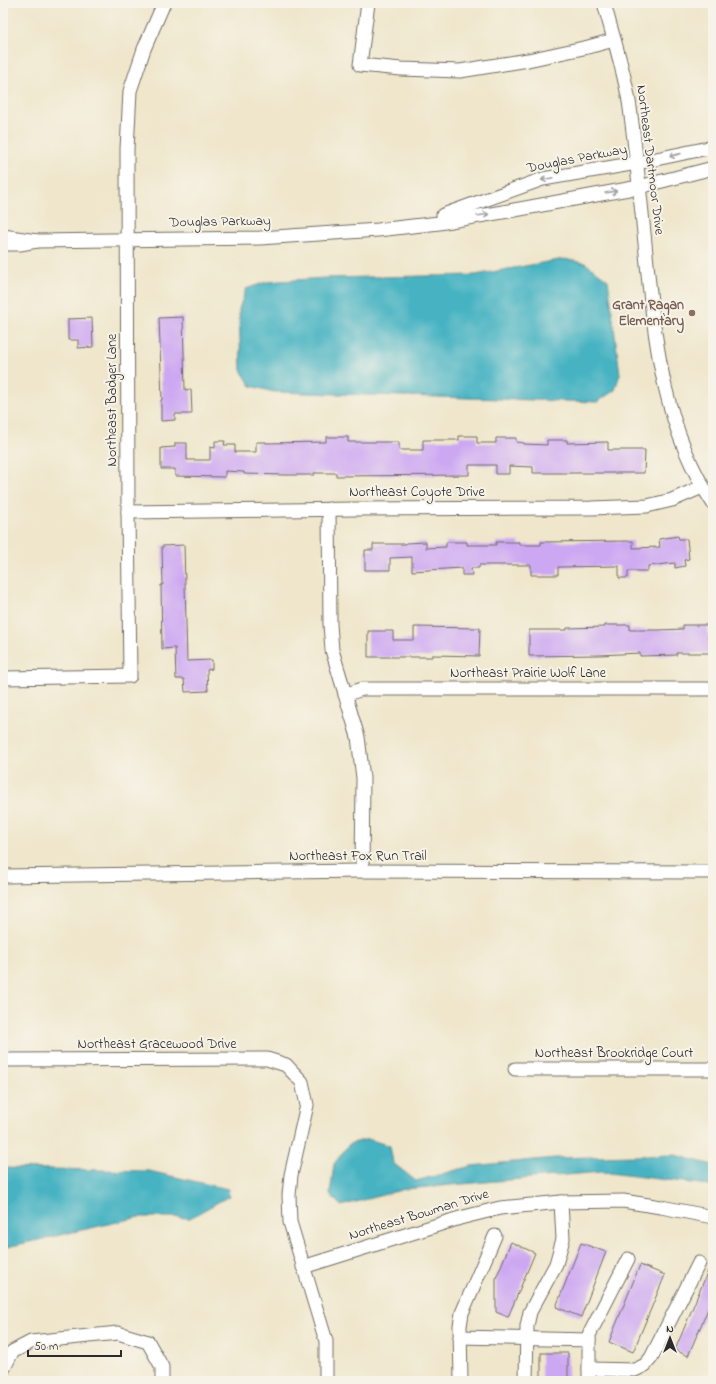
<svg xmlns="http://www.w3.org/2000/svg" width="716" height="1384" font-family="'Indie Flower',sans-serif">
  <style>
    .water { fill: #46b3c2; stroke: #386f76 }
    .building { fill: #cda8f2 }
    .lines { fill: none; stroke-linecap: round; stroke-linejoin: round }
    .minor-casing { stroke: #706c63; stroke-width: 15 }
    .minor { stroke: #fff; stroke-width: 13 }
    .oneway { stroke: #a0a0a0 }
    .education-dot { fill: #8d6e63; stroke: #f7f3e8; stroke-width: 1.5 }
    .labels { text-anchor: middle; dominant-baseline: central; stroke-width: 4; stroke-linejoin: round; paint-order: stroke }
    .street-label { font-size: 14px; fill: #2b2b2b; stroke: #f7f3e8 }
    .education-label { font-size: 14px; font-weight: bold; fill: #785e54; stroke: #f7f3e8; text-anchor: end }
  </style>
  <rect width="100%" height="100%" fill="#f7f3e8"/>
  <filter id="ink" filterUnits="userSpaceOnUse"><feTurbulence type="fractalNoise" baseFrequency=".025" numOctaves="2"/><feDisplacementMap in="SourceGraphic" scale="8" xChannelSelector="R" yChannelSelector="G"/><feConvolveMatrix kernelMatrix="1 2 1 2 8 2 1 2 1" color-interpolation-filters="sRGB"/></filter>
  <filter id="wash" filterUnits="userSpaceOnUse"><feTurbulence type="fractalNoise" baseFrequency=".012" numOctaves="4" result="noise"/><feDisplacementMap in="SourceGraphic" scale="16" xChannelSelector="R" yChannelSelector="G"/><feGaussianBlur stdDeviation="0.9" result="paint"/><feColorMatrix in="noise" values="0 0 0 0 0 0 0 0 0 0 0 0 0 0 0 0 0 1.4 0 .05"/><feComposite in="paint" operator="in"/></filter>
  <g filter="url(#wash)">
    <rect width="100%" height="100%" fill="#efe6cb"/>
    <g class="water">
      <path d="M564 259 585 263 608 280 620 374 615 390 597 402 274 392 251 386 241 370 239 309 246 289 266 282 324 278 475 275Z"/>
      <path d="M368 1139 390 1146 393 1163 416 1181 471 1166 555 1158 675 1155 713 1165V1187L700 1184 601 1172 405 1189 341 1206 330 1194 334 1164 349 1144Z"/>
      <path d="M3 1168 149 1171 228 1189 229 1196 190 1218 170 1217H139L3 1248Z"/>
    </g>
    <g id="blocks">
      <g class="building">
        <path d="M183 317 185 390 191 389 192 414H175V420L161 421V400H162L159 318Z"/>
        <path d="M92 318 93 347 78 348V340H68V319Z"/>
        <path d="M459 436H477V443H496V438H516V442L524 443V444L547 445V440H567V443L608 442V450H645L644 473H533V467L509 466V474H496V465H469V475L336 476V473H314V475H285L244 474V472L225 471V477L175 476V469H161V448L175 447V443H187V460H210V447L215 448V441H225L224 445H235V452H256V442H266V443L326 442V437H348V442H399V450H423V440H459Z"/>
        <path d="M678 536 679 539H687L689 559 684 560 685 566 675 568V563L648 566V571H628V578H619V566L558 567V575H531V565H479V568H471L472 575H462V568L412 571V557L390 558V570H365V550H373V544H406V543L426 542V548L446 547V542H467V545H496V542H519V545H541V542L633 541V548L660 547 659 539Z"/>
        <path d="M184 545 187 661 212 660V669L207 670 208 691 185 692 184 679H176L175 648 162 649 161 585H163L162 546Z"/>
        <path d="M605 625H630V630H659L683 629V625H708V640H713V653H676L677 655 640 656V653L600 655 529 656V630H567V628L605 627Z"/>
        <path d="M414 627 480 628 479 656 432 655V657H368V631H393V640H414Z"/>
        <path d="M511 1242 535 1253 508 1317 496 1312V1278Z"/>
        <path d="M581 1243 606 1252 581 1317 556 1307Z"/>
        <path d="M713 1259V1297L688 1356 675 1350Z"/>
        <path d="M640 1265 665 1275 633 1352 609 1342Z"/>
        <rect x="541" y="1353" width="27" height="28"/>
      </g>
    </g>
  </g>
  <g filter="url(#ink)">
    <use href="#blocks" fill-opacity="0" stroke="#706c63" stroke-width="1"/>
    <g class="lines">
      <g class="minor-casing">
        <g id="minor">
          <path d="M368 3 360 65 401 69 460 71 528 60 588 47 614 40"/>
          <path d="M604 3C613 38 625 72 630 108 637 160 642 212 647 264 655 347 666 432 713 503"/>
          <path d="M443 215 543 179 637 163 713 147"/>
          <path d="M3 236 37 241 20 244H3"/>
          <path d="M37 241 260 238 378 230 439 223 520 209 639 187 713 168"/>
          <path d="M329 509 330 624 332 650 358 737 363 778 362 871"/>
          <path d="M128 512 355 509 591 508 647 506 672 500 702 487"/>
          <path d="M3 678 130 676 128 512 127 149 130 91 144 49 164 3"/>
          <path d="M345 695 362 689H713"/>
          <path d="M3 876 362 871 713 872"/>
          <path d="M3 1060 267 1059 286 1065 302 1082 307 1105 291 1175 289 1195 290 1222 326 1341V1381"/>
          <path d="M515 1069H713"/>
          <path d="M303 1267 460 1218 500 1208 561 1202 623 1201 661 1207 713 1217"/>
          <path d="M460 1337 589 1340"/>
          <path d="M589 1369 635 1370 645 1365 651 1358 699 1263"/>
          <path d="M3 1370 12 1352 31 1342 118 1333 148 1342 162 1367V1381"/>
          <path d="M461 1381 460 1326 462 1313 495 1236"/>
          <path d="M526 1381 527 1326 530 1312 556 1264 563 1239 561 1202"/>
          <path d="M589 1381V1335L628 1259"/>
        </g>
      </g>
      <use href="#minor" class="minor"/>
    </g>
    <defs><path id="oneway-shaft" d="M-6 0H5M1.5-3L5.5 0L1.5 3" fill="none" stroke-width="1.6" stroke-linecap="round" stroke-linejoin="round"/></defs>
    <g class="oneway">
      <use href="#oneway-shaft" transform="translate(675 155) rotate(167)"/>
      <use href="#oneway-shaft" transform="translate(547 179) rotate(168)"/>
      <use href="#oneway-shaft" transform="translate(611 192) rotate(-11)"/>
      <use href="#oneway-shaft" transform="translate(483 215) rotate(-9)"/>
    </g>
  </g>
  <circle class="education-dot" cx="692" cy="313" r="4"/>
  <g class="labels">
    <g class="street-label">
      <text transform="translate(577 159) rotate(-11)">Douglas Parkway</text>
      <text transform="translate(650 160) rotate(83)">Northeast Dartmoor Drive</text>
      <text transform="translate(220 222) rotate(-1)">Douglas Parkway</text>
      <text transform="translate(112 400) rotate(-90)">Northeast Badger Lane</text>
      <text x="417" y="492">Northeast Coyote Drive</text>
      <text x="528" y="673">Northeast Prairie Wolf Lane</text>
      <text x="358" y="856">Northeast Fox Run Trail</text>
      <text x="157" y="1044">Northeast Gracewood Drive</text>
      <text x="614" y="1053">Northeast Brookridge Court</text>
      <text transform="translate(419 1215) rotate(-17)">Northeast Bowman Drive</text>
    </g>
    <g class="education-label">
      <text x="684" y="305">Grant Ragan<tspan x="684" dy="16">Elementary</tspan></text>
    </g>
  </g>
  <rect width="716" height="1384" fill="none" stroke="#f7f3e8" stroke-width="16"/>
  <g transform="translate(670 1338)" stroke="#f7f3e8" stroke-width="3" paint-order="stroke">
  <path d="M0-3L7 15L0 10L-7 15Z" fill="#2b2b2b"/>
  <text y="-6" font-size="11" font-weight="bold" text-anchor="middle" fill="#2b2b2b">N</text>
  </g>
  <path d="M28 1350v6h93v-6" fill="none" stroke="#2b2b2b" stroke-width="2"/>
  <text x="34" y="1350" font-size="12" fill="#2b2b2b" stroke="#f7f3e8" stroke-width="3" paint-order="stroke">50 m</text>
</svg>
